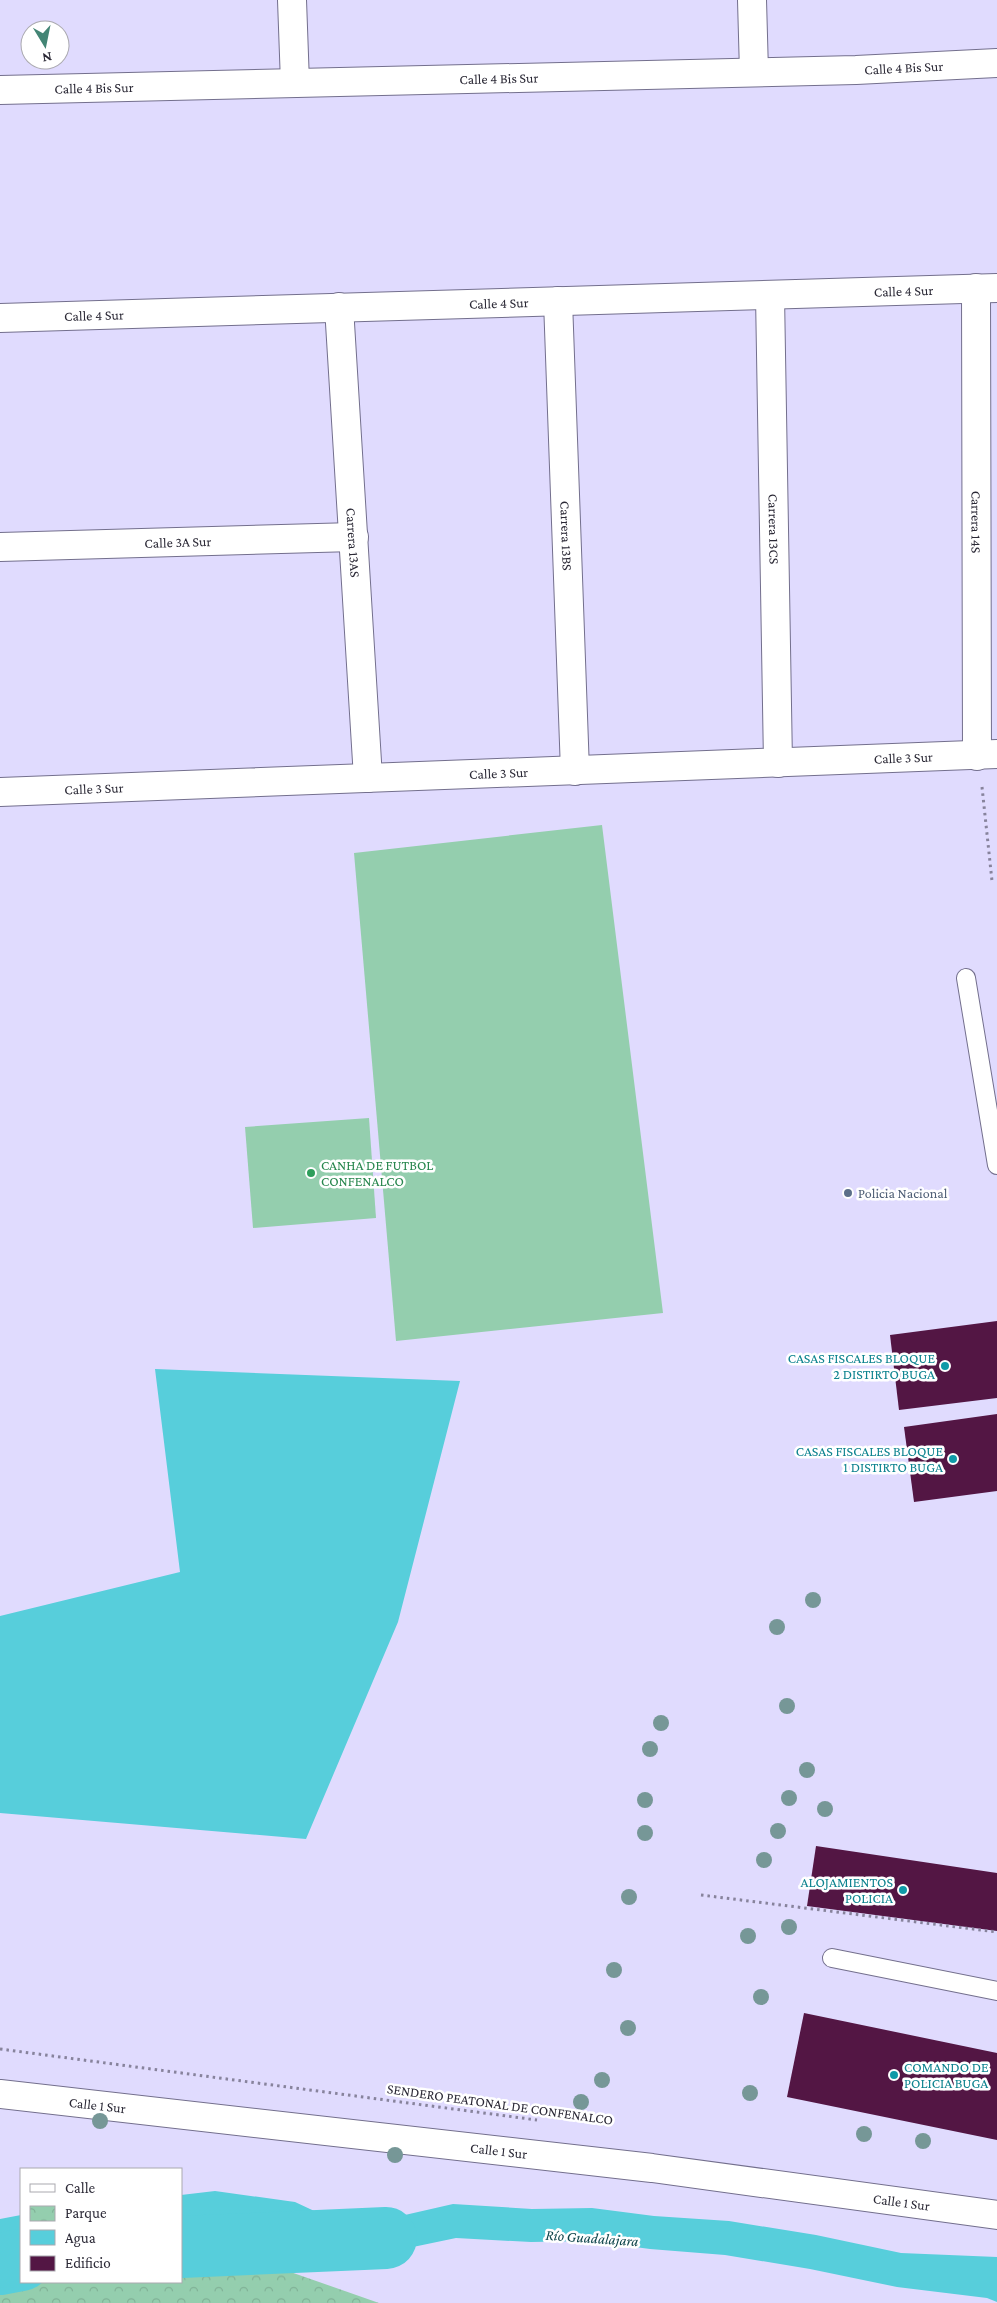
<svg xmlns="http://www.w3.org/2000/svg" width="997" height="2303" viewBox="0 0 997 2303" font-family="'Crimson Pro',serif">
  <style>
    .grass { fill: #94ceae }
    .park { fill: url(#park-crowns) }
    .water { fill: #57cedb }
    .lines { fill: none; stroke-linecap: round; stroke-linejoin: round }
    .river { stroke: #57cedb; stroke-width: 62 }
    .building { fill: #531644 }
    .lane-casing { stroke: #736f8d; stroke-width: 20 }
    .street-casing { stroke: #736f8d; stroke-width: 30 }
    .secondary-casing { stroke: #736f8d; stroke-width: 30 }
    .path { stroke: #87839c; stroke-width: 3; stroke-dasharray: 2.5 4; stroke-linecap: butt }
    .lane { stroke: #fff; stroke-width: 18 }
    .street { stroke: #fff; stroke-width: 28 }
    .secondary { stroke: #fff; stroke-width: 28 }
    .tree { fill: #769797 }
    .leisure-dot { fill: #2e9e5b; stroke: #fff; stroke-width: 2 }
    .service-dot { fill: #5c6f8a; stroke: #fff; stroke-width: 2 }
    .culture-dot { fill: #0f9aa8; stroke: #fff; stroke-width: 2 }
    .labels { text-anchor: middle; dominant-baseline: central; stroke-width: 5; stroke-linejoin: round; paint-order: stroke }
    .street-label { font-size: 14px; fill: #2b2936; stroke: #fff }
    .leisure-label { font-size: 14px; fill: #27864d; stroke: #fff; text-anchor: start }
    .service-label { font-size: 14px; fill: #4e5e75; stroke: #fff; text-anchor: start }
    .culture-label { font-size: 14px; fill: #0d838f; stroke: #fff; text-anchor: end }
    .water-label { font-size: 15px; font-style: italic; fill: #0c4349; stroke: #fff }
  </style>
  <defs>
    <pattern id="park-crowns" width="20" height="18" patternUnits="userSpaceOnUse" patternTransform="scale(1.25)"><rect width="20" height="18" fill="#94ceae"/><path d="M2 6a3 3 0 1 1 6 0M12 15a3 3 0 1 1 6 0" fill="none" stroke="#80b196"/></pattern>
  </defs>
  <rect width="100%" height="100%" fill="#e0dbfe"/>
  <g class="grass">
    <path d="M602,825L663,1313L396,1341L354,853Z"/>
    <path d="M369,1118L376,1218L253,1228L245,1127Z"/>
  </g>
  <path class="park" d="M188,2236L379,2303H0V2256L21,2254V2282H181V2237Z"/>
  <g class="water">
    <path d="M155,1369L460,1381L398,1622L306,1839L0,1813V1616L180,1572Z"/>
    <path d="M215,2191L295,2202L325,2216L383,2220L453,2204L532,2209L592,2208L654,2216L729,2221L816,2235L901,2253L997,2257V2302L987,2298L897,2287L810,2269L725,2255L650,2249L590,2241L531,2242L456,2238L389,2252L316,2249L285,2235L216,2225L181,2229V2195Z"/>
    <path d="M21,2215V2245L0,2248V2219Z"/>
  </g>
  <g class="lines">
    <g class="river">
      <path d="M181,2247L386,2238"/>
      <path d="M0,2264L21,2260"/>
    </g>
  </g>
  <g class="building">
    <path d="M997,1321V1398L899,1410L890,1335Z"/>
    <path d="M997,1414V1491L914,1502L904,1427Z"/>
    <path d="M816,1846L997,1873V1931L807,1906Z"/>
    <path d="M804,2013L997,2053V2140L787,2097Z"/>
  </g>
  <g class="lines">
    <g class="lane-casing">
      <g id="lane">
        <path d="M966,978L997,1165"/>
        <path d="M832,1958L997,1991"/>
      </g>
    </g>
    <g class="street-casing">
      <g id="street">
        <path d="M292,0L295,83"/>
        <path d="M752,0L754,72"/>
        <path id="s1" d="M0,90L856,70L997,63"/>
        <path id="s2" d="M976,288L977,756"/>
        <path id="s3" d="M770,295L778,763"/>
        <path id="s4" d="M558,301L575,771"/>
        <path id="s5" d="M339,307L368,778"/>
        <path id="s6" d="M0,318L997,288"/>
        <path id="s7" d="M0,547L354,537"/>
        <path id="s8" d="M0,792L997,754"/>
      </g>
    </g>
    <g class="secondary-casing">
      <g id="secondary">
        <path id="s9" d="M0,2094L652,2168L997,2215"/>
      </g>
    </g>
    <g class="path">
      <path d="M982,787L992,881"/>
      <path d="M701,1895L997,1932"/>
      <path d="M0,2049L537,2120"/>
    </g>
    <use href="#lane" class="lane"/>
    <use href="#street" class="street"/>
    <use href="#secondary" class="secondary"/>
  </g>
  <g class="tree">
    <circle cx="813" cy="1600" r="8"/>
    <circle cx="777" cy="1627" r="8"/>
    <circle cx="787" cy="1706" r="8"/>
    <circle cx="661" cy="1723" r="8"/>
    <circle cx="650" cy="1749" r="8"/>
    <circle cx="807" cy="1770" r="8"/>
    <circle cx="789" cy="1798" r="8"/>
    <circle cx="645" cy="1800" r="8"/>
    <circle cx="825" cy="1809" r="8"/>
    <circle cx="778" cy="1831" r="8"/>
    <circle cx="645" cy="1833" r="8"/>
    <circle cx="764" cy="1860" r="8"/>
    <circle cx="629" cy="1897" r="8"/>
    <circle cx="789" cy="1927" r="8"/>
    <circle cx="748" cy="1936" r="8"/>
    <circle cx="614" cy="1970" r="8"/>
    <circle cx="761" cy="1997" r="8"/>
    <circle cx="628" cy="2028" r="8"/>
    <circle cx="602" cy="2080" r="8"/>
    <circle cx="750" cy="2093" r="8"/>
    <circle cx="581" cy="2102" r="8"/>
    <circle cx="100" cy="2121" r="8"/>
    <circle cx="864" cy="2134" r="8"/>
    <circle cx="923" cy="2141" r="8"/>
    <circle cx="395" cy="2155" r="8"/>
  </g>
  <circle class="leisure-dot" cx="311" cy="1173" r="5"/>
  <circle class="service-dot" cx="848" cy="1193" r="5"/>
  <g class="culture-dot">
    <circle cx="945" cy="1366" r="5"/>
    <circle cx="953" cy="1459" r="5"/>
    <circle cx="903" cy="1890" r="5"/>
    <circle cx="894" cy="2075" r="5"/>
  </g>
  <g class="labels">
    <g class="street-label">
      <text stroke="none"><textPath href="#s1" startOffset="904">Calle 4 Bis Sur</textPath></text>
      <text stroke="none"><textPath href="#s1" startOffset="499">Calle 4 Bis Sur</textPath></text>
      <text stroke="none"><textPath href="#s1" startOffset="94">Calle 4 Bis Sur</textPath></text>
      <text stroke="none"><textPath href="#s6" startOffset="904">Calle 4 Sur</textPath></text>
      <text stroke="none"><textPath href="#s6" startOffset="499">Calle 4 Sur</textPath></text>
      <text stroke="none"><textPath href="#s6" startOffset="94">Calle 4 Sur</textPath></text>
      <text stroke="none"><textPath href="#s2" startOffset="234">Carrera 14S</textPath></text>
      <text stroke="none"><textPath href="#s3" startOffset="234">Carrera 13CS</textPath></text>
      <text stroke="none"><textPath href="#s4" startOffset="235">Carrera 13BS</textPath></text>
      <text stroke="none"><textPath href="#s7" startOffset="178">Calle 3A Sur</textPath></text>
      <text stroke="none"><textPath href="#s5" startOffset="236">Carrera 13AS</textPath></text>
      <text stroke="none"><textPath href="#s8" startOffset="904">Calle 3 Sur</textPath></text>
      <text stroke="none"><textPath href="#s8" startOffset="499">Calle 3 Sur</textPath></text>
      <text stroke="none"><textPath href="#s8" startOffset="94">Calle 3 Sur</textPath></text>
      <text transform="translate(500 2104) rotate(8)">SENDERO PEATONAL DE CONFENALCO</text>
      <text stroke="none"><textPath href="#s9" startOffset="98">Calle 1 Sur</textPath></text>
      <text stroke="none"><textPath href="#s9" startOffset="502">Calle 1 Sur</textPath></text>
      <text stroke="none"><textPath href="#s9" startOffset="908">Calle 1 Sur</textPath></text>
    </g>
    <g class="leisure-label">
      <text x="321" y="1165">CANHA DE FUTBOL<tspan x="321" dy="16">CONFENALCO</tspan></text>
    </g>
    <g class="service-label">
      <text x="858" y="1193">Policia Nacional</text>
    </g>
    <g class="culture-label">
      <text x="935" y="1358">CASAS FISCALES BLOQUE<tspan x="935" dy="16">2 DISTIRTO BUGA</tspan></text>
      <text x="943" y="1451">CASAS FISCALES BLOQUE<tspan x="943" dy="16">1 DISTIRTO BUGA</tspan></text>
      <text x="893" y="1882">ALOJAMIENTOS<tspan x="893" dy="16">POLICIA</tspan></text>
      <text x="904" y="2067" text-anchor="start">COMANDO DE<tspan x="904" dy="16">POLICIA BUGA</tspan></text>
    </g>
    <g class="water-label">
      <text transform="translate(592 2238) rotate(4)">Río Guadalajara</text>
    </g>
  </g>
  <rect x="20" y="2168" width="162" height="115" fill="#ffffff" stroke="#aaa9af"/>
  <rect x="30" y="2184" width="25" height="8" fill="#ffffff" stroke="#aaa9af"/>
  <text x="65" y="2193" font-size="15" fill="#2b2936">Calle</text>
  <rect x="30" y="2206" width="25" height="15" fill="url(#park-crowns)" stroke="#aaa9af"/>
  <text x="65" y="2218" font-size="15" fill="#2b2936">Parque</text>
  <rect x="30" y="2230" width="25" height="15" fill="#57cedb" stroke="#aaa9af"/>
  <text x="65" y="2243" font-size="15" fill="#2b2936">Agua</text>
  <rect x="30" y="2256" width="25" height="15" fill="#531644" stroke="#aaa9af"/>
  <text x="65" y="2268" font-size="15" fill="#2b2936">Edificio</text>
  <g transform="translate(45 45) rotate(170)"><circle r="24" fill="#ffffff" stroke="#aaa9af"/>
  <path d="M0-4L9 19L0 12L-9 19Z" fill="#438575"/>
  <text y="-8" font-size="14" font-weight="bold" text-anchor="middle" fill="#2b2936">N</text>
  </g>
</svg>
